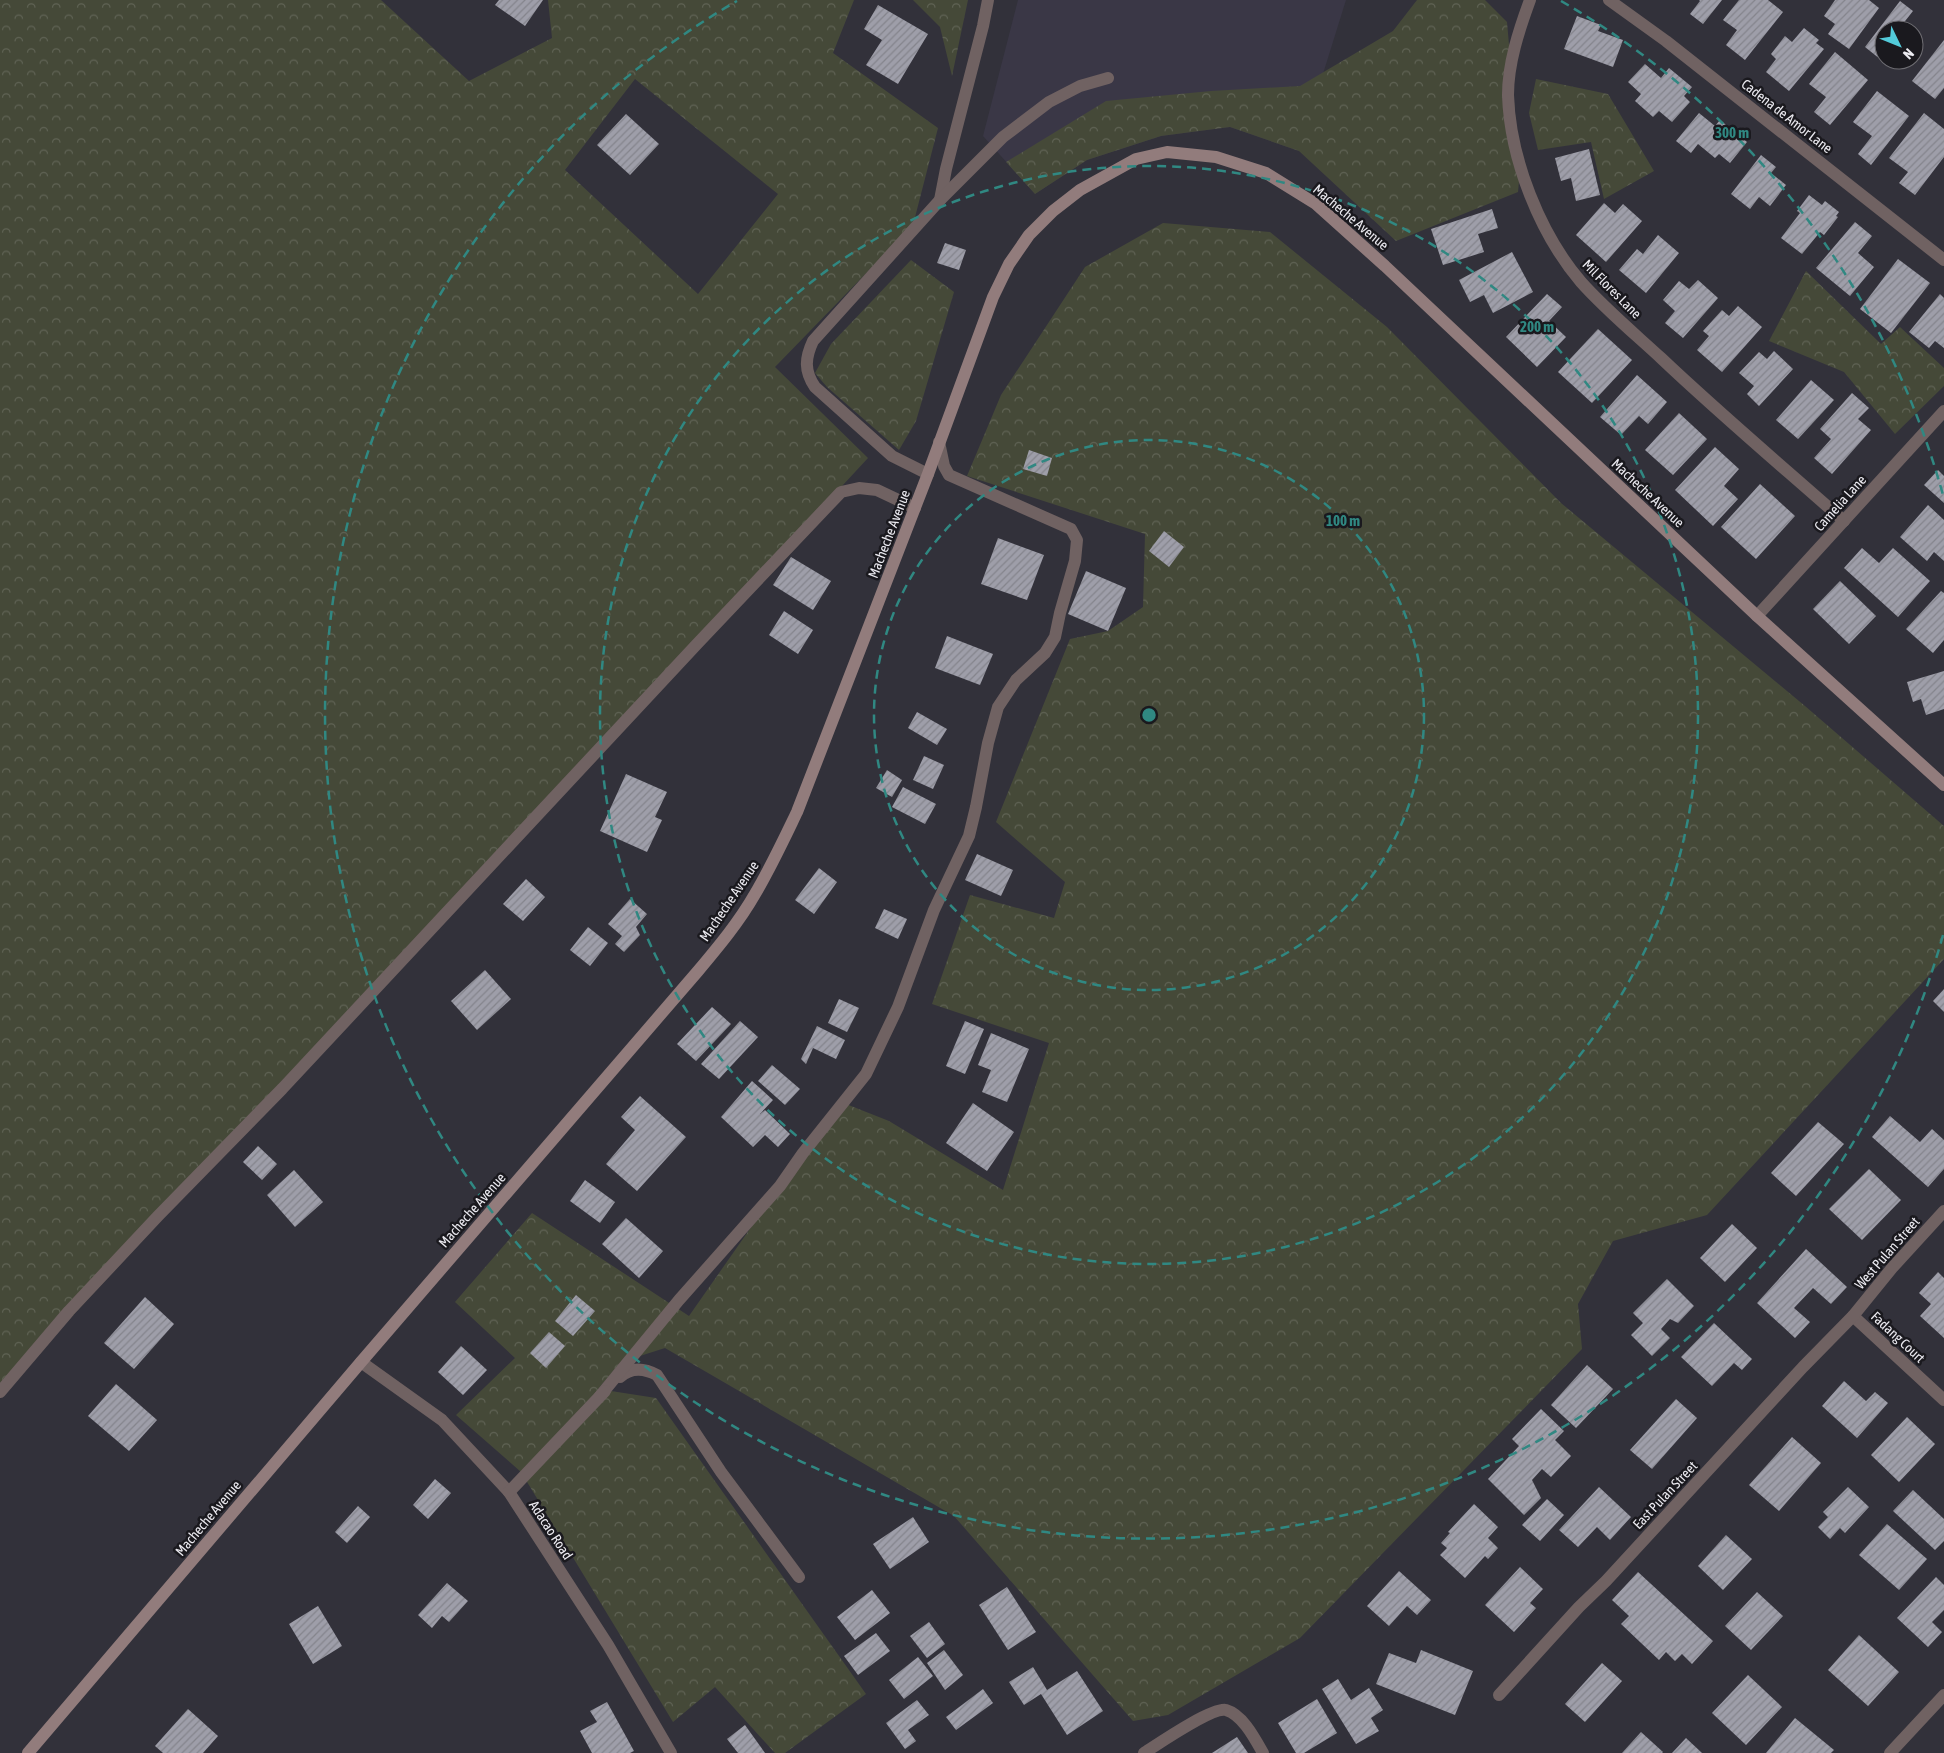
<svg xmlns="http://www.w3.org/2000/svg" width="1944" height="1753" viewBox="0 0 1944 1753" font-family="'Asap Condensed',sans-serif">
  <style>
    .built { fill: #3a3746 }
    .forest { fill: url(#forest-crowns); fill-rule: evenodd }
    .building { fill: url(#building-hatch) }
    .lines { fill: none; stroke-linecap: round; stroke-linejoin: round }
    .minor { stroke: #706262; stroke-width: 12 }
    .secondary { stroke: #927c7c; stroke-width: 12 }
    .ring { fill: none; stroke: #308882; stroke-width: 2.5; stroke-dasharray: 9 6 }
    .labels { text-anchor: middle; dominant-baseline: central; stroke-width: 5; stroke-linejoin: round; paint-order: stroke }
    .street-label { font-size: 14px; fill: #ecebf1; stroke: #1a191e }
    .centre { fill: #308882; stroke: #1a191e; stroke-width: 2.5 }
    .ring-label { font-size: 15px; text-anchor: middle; font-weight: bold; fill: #308882; stroke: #1a191e; stroke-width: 5; stroke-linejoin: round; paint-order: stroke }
  </style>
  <defs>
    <pattern id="forest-crowns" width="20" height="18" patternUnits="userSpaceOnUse" patternTransform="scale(1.25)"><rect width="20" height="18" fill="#454938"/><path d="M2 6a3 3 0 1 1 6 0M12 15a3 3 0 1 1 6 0" fill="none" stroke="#606355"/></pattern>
    <pattern id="building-hatch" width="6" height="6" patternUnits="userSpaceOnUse" patternTransform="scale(1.25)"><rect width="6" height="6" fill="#9e9ea9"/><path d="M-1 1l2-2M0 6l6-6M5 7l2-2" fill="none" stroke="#84848c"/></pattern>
  </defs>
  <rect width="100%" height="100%" fill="#32313a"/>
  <path class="built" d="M1018,0H1346L1299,151L1230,127L1161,136L1087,160L1035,194L983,136Z"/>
  <g class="forest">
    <path d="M0,0H381L469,81L552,38L548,0H854L833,53L938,128L913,225L775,367L868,458L0,1394ZM635,79L778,194L698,294L565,170Z"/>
    <path d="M913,0H968L952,76L940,27Z"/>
    <path d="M1417,0H1485L1507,22L1520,170L1518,192L1396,241L1299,151L1230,127L1161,136L1087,160L1035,194L1006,162L1106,101L1211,91L1300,86L1393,31Z"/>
    <path d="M1536,79L1608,94L1654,171L1604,199L1591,142L1538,150L1529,113Z"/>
    <path d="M1163,223L1270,232L1387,327L1561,503L1805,706L1944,826V959L1707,1215L1613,1241L1578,1304L1582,1349L1300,1638L1168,1715L1133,1721L954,1516L665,1348L621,1362L598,1389L656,1398L866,1694L785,1753H775L715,1687L673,1722L521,1472L456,1415L515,1358L455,1302L532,1213L689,1316L803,1153L846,1104L889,1121L1003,1190L1049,1043L932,1004L970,895L1054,918L1065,882L996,822L1070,639L1108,631L1143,607L1145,534L967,476L1001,395L1085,267Z"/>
    <path d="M911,260L954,292L916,421L899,450L827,387L815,373L831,344Z"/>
    <path d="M1806,271L1881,344L1900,327L1944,368V386L1895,434L1844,372L1769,341Z"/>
  </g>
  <g class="building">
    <path d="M499,0H543L525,26L495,5Z"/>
    <path d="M1699,0H1722L1703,24L1690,14L1700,1Z"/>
    <path d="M1739,0H1768L1783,12L1745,60L1726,45L1737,30L1723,20Z"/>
    <path d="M1835,0H1869L1879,8L1849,49L1828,34L1835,24L1824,16Z"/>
    <path d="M1900,1L1913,11L1902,25L1908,30H1884V60H1887L1885,63L1865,47Z"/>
    <path d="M878,5L928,34L898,84L866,65L882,40L864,29Z"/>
    <path d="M1577,16L1601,25L1598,31L1623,40L1613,67L1564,49Z"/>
    <path d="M1804,28L1819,40L1816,43L1824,49L1789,91L1766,72L1776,59L1771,54L1785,36L1792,42Z"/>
    <path d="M1914,35L1923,42L1914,54Z"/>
    <path d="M1944,40V88L1935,99L1912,81Z"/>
    <path d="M1835,52L1868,80L1830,125L1814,112L1826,97L1809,84Z"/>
    <path d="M1645,64L1661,78L1669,68L1692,87L1684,96L1690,102L1672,122L1659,111L1653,117L1635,101L1641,94L1628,82Z"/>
    <path d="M1877,91L1909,116L1871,165L1858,154L1872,136L1853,122Z"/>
    <path d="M1699,113L1715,126L1720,120L1747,142L1730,163L1719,154L1715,158L1698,144L1691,153L1676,141Z"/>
    <path d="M1924,113L1944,129V157L1915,195L1899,183L1908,172L1889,158Z"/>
    <path d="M626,114L659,144L630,175L597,145Z"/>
    <path d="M1589,149L1600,195L1576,201L1571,178L1561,181L1555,158Z"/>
    <path d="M1761,155L1776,167L1771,173L1786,185L1770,206L1759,197L1750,209L1731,194Z"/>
    <path d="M1809,195L1822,205L1825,201L1839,212L1836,216L1838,217L1824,235L1820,232L1802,254L1781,238L1800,213L1797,211Z"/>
    <path d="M1604,203L1615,213L1623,204L1642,221L1606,262L1576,235Z"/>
    <path d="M1492,209L1498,228L1478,234L1484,252L1443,265L1431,229Z"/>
    <path d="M1855,222L1872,236L1858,253L1874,267L1850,296L1816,268Z"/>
    <path d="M1658,235L1679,253L1646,293L1619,270L1637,249L1643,254Z"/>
    <path d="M945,243L966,250L959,270L937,263Z"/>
    <path d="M1512,252L1533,292L1493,313L1484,295L1470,302L1459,280Z"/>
    <path d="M1898,259L1930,283L1891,333L1860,309Z"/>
    <path d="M1698,280L1718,298L1683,338L1665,323L1675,311L1663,300L1679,281L1689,289Z"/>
    <path d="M1547,294L1562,307L1549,321L1566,337L1537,367L1506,337Z"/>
    <path d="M1940,294L1944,298V348L1935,341L1929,348L1909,332Z"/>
    <path d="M1738,306L1762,327L1722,372L1697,350L1709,336L1703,331L1722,310L1729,316Z"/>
    <path d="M1598,329L1632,360L1592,403L1558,372Z"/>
    <path d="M1774,351L1793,369L1759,406L1747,394L1754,386L1739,373L1759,352L1767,359Z"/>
    <path d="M1637,375L1667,402L1648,424L1639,416L1621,435L1600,417Z"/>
    <path d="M1811,380L1834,400L1798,439L1776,420Z"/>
    <path d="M1852,393L1869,408L1858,419L1871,430L1832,474L1814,458L1831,439L1820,429Z"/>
    <path d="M1679,413L1707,439L1673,475L1645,450Z"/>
    <path d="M1715,447L1739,469L1724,486L1738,499L1713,526L1675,490Z"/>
    <path d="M1029,450L1052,458L1047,476L1023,469Z"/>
    <path d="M1938,470L1944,476V503L1924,485Z"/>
    <path d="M1760,484L1795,516L1756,559L1721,527Z"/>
    <path d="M1928,505L1944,520V561L1934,552L1927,561L1900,537Z"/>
    <path d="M1164,531L1184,547L1169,567L1149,551Z"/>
    <path d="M998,538L1044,555L1027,600L981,584Z"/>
    <path d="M1862,548L1879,563L1893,548L1930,581L1898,617L1844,568Z"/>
    <path d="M791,557L831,581L813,610L773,585Z"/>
    <path d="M1086,571L1126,588L1108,631L1068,614Z"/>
    <path d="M1840,581L1876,616L1849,644L1813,609Z"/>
    <path d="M1941,591L1944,593V640L1933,653L1906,629Z"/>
    <path d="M784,611L813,630L798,654L769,635Z"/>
    <path d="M947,636L993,654L980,685L935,668Z"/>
    <path d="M1944,671V709L1926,715L1921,699L1913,702L1907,682Z"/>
    <path d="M917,712L947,729L937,745L908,728Z"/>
    <path d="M924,756L944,765L933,789L913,780Z"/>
    <path d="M887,770L902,780L892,797L876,788Z"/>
    <path d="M626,774L667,792L655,817L662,820L647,852L600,831Z"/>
    <path d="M903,787L936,804L925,824L892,807Z"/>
    <path d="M977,854L1013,870L1001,896L965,880Z"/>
    <path d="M819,868L837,882L814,914L795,900Z"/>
    <path d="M526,879L545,897L523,921L503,904Z"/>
    <path d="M630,899L647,914L636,927L640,935L624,952L615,944L622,936L608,924Z"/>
    <path d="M884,909L907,919L898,939L875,928Z"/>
    <path d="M588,927L608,943L590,966L570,950Z"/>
    <path d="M485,970L511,999L477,1030L451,1001Z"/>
    <path d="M1944,989V1012L1933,1001Z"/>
    <path d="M839,999L859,1008L847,1032L828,1023Z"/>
    <path d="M712,1007L731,1024L696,1061L677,1044Z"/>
    <path d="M740,1021L758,1037L719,1079L701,1064Z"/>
    <path d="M965,1021L984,1029L965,1074L946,1066Z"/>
    <path d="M817,1026L845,1040L836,1059L813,1048L806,1064L801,1059Z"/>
    <path d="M991,1033L1029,1049L1007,1102L982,1092L991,1070L978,1065Z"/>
    <path d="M772,1065L800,1089L785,1105L758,1081Z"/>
    <path d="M752,1081L773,1100L760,1114L765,1110L790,1134L778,1147L765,1135L753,1147L721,1117Z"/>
    <path d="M640,1096L686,1137L637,1191L606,1164L635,1130L621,1117Z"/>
    <path d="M973,1103L1014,1132L987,1171L946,1143Z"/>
    <path d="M1890,1116L1920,1142L1932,1129L1944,1140V1169L1928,1187L1872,1137Z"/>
    <path d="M1818,1122L1844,1144L1796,1196L1771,1173Z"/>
    <path d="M258,1146L277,1164L262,1180L243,1162Z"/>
    <path d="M1869,1169L1901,1200L1862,1240L1829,1209Z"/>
    <path d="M294,1170L323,1202L295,1227L267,1195Z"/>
    <path d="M585,1180L615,1202L600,1223L570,1201Z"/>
    <path d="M626,1218L663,1251L639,1278L602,1244Z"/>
    <path d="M1732,1224L1757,1248L1725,1282L1700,1258Z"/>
    <path d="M1806,1249L1847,1287L1831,1304L1813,1288L1794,1308L1810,1322L1795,1338L1757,1303Z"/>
    <path d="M1938,1272L1944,1278V1338L1920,1316L1931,1304L1919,1293Z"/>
    <path d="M1667,1279L1694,1306L1678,1323L1670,1319L1661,1329L1670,1338L1652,1356L1631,1335L1643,1323L1633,1313Z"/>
    <path d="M576,1295L595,1311L573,1336L555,1321Z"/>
    <path d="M145,1297L174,1324L134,1369L104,1343Z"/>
    <path d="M1714,1323L1752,1359L1742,1370L1734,1363L1712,1386L1681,1357Z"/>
    <path d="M549,1332L565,1346L546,1368L530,1353Z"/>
    <path d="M461,1346L487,1370L463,1395L438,1372Z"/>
    <path d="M1587,1365L1613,1389L1576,1428L1551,1405Z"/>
    <path d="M1844,1381L1866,1401L1875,1392L1888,1403L1857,1438L1822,1406Z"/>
    <path d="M116,1384L157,1420L129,1451L88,1416Z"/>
    <path d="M1676,1399L1697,1418L1652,1469L1630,1450Z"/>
    <path d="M1541,1409L1564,1431L1555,1440L1571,1456L1551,1477L1542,1469L1532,1480L1541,1498L1524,1515L1488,1479L1519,1446L1512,1439Z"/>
    <path d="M1907,1417L1935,1444L1899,1482L1871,1455Z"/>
    <path d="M1792,1437L1821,1463L1779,1511L1749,1485Z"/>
    <path d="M435,1479L451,1493L428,1519L413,1505Z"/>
    <path d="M1599,1487L1631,1517L1610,1540L1597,1527L1578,1547L1559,1530Z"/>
    <path d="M1848,1487L1869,1507L1845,1533L1840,1528L1830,1539L1818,1527L1828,1517L1823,1512Z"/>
    <path d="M1913,1490L1944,1519V1541L1935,1550L1893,1511Z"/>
    <path d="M1547,1499L1564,1515L1540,1541L1522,1525Z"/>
    <path d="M1474,1504L1498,1527L1488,1538L1498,1548L1488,1559L1485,1556L1465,1578L1440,1555L1447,1548L1441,1543L1450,1533L1448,1532Z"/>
    <path d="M358,1506L370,1517L347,1543L335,1532Z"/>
    <path d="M913,1517L929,1542L890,1569L873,1544Z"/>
    <path d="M1887,1524L1927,1559L1899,1590L1859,1555Z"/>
    <path d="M1726,1535L1752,1559L1723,1590L1698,1566Z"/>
    <path d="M1520,1567L1543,1589L1530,1603L1536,1608L1514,1632L1485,1605Z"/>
    <path d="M1399,1571L1431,1600L1417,1615L1407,1606L1389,1626L1367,1606Z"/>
    <path d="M1638,1572L1713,1641L1692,1664L1682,1654L1675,1661L1666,1652L1659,1660L1621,1624L1629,1616L1612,1600Z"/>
    <path d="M1936,1577L1944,1585V1610L1932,1622L1942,1632L1928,1647L1897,1618Z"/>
    <path d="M447,1583L468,1601L449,1622L442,1616L432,1628L418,1615Z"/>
    <path d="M1007,1587L1036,1632L1008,1650L979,1605Z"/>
    <path d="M872,1590L890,1613L855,1640L837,1617Z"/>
    <path d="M1757,1592L1783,1616L1751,1650L1725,1626Z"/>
    <path d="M318,1606L342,1646L313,1664L289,1624Z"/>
    <path d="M929,1622L945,1644L927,1658L910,1636Z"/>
    <path d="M876,1633L890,1651L858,1675L844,1656Z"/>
    <path d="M1859,1635L1899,1672L1868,1706L1828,1670Z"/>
    <path d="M944,1650L963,1675L945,1690L927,1663Z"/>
    <path d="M1421,1650L1473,1671L1455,1715L1376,1684L1389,1653L1416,1663Z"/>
    <path d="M918,1657L933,1676L904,1699L889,1680Z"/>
    <path d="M1602,1663L1622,1681L1585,1722L1565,1704Z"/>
    <path d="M1033,1667L1047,1690L1077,1671L1103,1711L1067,1735L1041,1694L1024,1705L1009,1682Z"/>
    <path d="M1748,1675L1782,1707L1746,1745L1712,1713Z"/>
    <path d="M1338,1679L1351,1700L1369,1688L1383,1710L1371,1718L1379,1731L1356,1744L1322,1689Z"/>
    <path d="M983,1689L993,1703L956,1730L946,1717Z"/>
    <path d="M1317,1699L1337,1733L1304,1753H1296L1278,1723Z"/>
    <path d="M917,1700L929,1715L908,1730L916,1741L905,1749L886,1723Z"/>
    <path d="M607,1702L634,1751L630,1753H592L580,1731L597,1722L590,1711Z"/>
    <path d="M188,1709L218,1736L203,1753H163L155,1746Z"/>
    <path d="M1795,1718L1834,1750L1831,1753H1766Z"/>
    <path d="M745,1725L765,1753H738L727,1739Z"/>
    <path d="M1641,1732L1663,1752L1662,1753H1622Z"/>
    <path d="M1237,1737L1248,1753H1212Z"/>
    <path d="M1686,1738L1702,1753H1672Z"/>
  </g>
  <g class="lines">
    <g class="minor">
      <path d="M1530,0C1519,30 1508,63 1508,95C1510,159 1540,234 1581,282C1604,308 1635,334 1661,358C1720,414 1783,467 1844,521"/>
      <path d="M1609,0L1666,41L1944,260"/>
      <path d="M940,200L946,169L983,26L988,0"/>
      <path d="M928,474L892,456L815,387C804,371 805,358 813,341L940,200L1003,137L1049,102L1080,86L1108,78"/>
      <path d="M1757,616L1944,411"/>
      <path d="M1853,1316L1944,1400"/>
      <path d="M361,1362L442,1420L509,1492L608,1645L671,1753"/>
      <path d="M620,1377C631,1367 644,1368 657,1375L721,1472L799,1577"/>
      <path d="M0,1392L69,1311L158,1216L282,1089L697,644L841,492L859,488L877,490L915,508"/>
      <path d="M600,1396L679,1300L780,1186L803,1153L866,1074L898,1007L934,910L969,836L976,807L988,743L998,707L1016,680L1045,653L1055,637L1060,613L1075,561L1077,540L1071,529L949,475L944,466L939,442"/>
      <path d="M509,1492L605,1391"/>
      <path d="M1499,1695L1579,1607L1606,1581L1803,1367L1853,1316L1892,1268L1944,1211"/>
      <path d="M1144,1753C1158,1744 1212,1707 1226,1710C1243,1715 1255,1739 1263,1753"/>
      <path d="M1890,1753L1944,1695"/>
    </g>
    <path class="secondary" d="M28,1753L361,1362L698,971C719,946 739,922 755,894C771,867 784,839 797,812L928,474L993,297L1009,264L1029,235L1053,211L1080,190L1136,159L1167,152L1216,157L1266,173L1316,204L1385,266L1757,616L1944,785"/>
  </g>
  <g class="ring">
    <circle cx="1149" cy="715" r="275"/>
    <circle cx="1149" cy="715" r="549"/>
    <path d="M1943 935A824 824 0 1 1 737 1M1561 1A824 824 0 0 1 1943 495"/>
  </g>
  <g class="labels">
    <g class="street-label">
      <text transform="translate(1787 116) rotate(38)">Cadena de Amor Lane</text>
      <text transform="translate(1351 217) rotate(40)">Macheche Avenue</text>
      <text transform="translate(1612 289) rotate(45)">Mil Flores Lane</text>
      <text transform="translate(1648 493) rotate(43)">Macheche Avenue</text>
      <text transform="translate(1840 503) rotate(-48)">Camelia Lane</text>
      <text transform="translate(889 534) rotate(-69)">Macheche Avenue</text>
      <text transform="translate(729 901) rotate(-56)">Macheche Avenue</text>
      <text transform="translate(472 1210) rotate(-49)">Macheche Avenue</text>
      <text transform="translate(1887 1253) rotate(-49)">West Pulan Street</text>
      <text transform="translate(1898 1337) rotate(43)">Fadang Court</text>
      <text transform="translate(1665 1495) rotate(-47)">East Pulan Street</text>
      <text transform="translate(208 1518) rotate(-50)">Macheche Avenue</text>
      <text transform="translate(551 1530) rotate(57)">Adacao Road</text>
    </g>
  </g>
  <circle cx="1149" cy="715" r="8" class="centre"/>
  <g class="ring-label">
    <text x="1732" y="138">300 m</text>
    <text x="1537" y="332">200 m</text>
    <text x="1343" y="526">100 m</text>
  </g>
  <g transform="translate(1899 45) rotate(133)"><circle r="24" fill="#1a191e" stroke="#6e6d72"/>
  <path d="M0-4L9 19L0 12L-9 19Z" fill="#53cbda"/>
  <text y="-8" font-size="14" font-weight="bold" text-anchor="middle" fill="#ecebf1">N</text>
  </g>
</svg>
